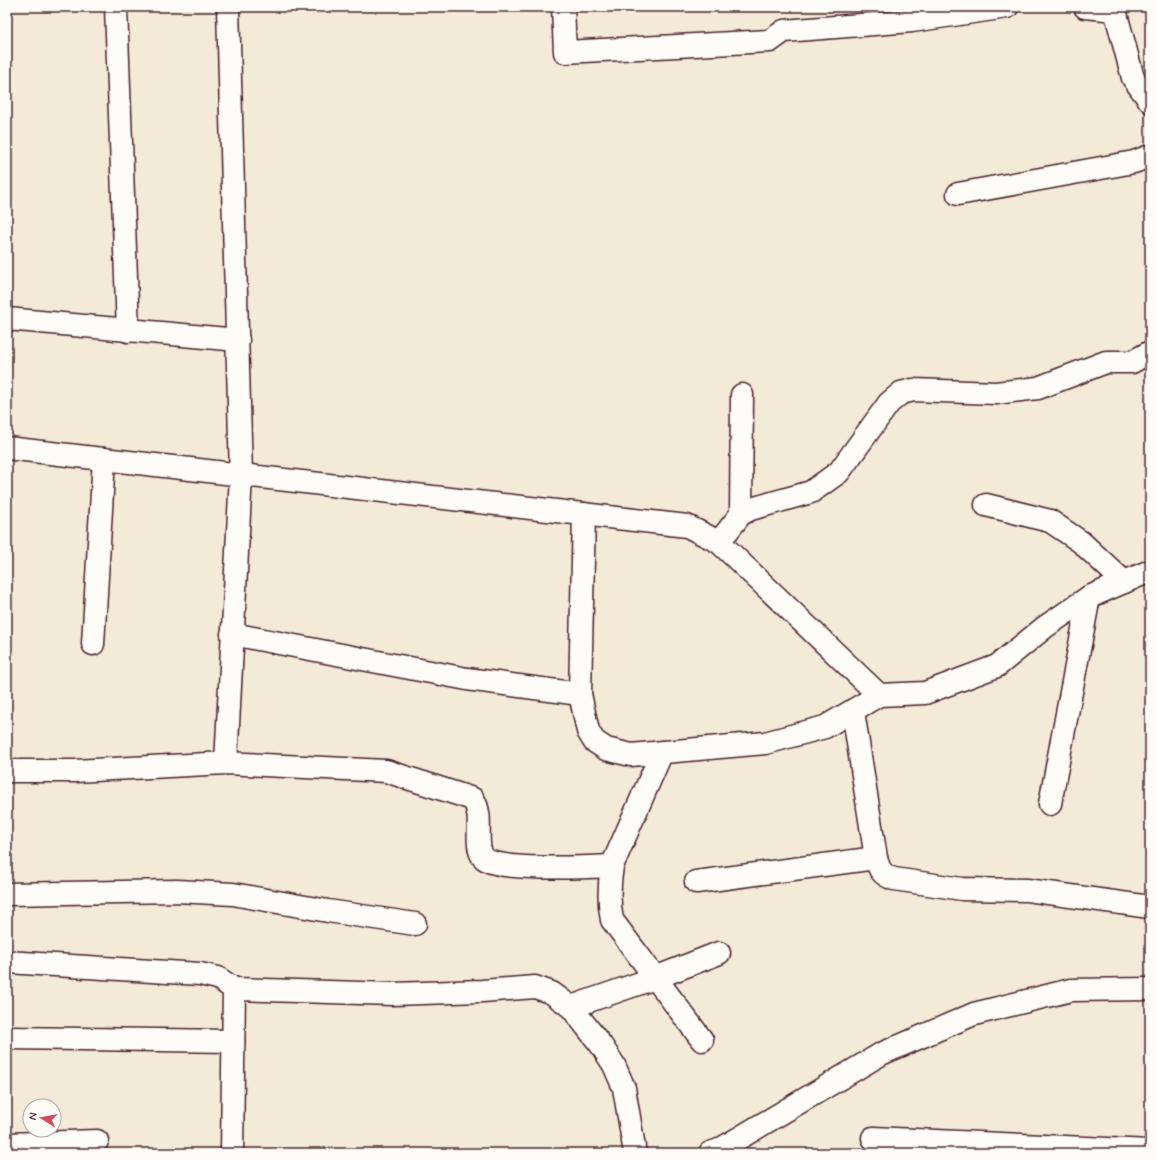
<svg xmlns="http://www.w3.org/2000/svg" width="1157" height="1160" viewBox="0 0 1157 1160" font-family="Mynerve,sans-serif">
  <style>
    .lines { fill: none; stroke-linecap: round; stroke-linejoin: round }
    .minor-casing { stroke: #4a1f2b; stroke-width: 25 }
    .minor { stroke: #fdfcf7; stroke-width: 22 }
  </style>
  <rect width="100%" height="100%" fill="#f3ead8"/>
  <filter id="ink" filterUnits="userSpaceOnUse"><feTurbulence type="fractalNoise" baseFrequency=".025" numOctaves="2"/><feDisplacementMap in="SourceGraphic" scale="8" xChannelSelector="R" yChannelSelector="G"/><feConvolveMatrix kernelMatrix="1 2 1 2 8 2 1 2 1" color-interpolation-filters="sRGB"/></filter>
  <g filter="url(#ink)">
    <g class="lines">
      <g class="minor-casing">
        <g id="minor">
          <path d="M116,7L128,331"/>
          <path d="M563,7L565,52L770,41L784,31L912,21L1007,7"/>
          <path d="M1085,7L1115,10L1133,78L1150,101"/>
          <path d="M958,194L1134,162L1150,156"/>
          <path d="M7,319L238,340"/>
          <path d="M7,448L687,526L719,542L879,695L925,693L997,666L1045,627L1089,597L1150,571"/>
          <path d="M986,505L1050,521L1081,542L1124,582"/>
          <path d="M584,514L580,694L588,731L594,741L606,749L631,755L765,743L825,727L879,695"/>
          <path d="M741,514L742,395"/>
          <path d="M719,542L741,514L751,509L811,492L839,472L889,403L901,393L913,390L996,393L1038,388L1106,362H1132L1150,352"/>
          <path d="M232,634L467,679L580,694"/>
          <path d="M93,644L104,459"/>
          <path d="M853,711L876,858C879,870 882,875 894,879L962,889L1027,890L1150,907"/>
          <path d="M662,752L612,866C609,885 608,901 612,920L702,1040"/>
          <path d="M226,763L241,475L228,7"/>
          <path d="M7,771H74L226,763L386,771L473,799C485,817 473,843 483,857C493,872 591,867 612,866"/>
          <path d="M1050,804L1089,597"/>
          <path d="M696,882L876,858"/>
          <path d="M7,894L177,891L233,894L328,911L415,924"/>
          <path d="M7,962L200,974L218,978L234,989L232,1153"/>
          <path d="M234,989L393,994L482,991L535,987L552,993L571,1007L601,1045L614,1065L624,1088L635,1153"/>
          <path d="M571,1007L655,978L719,953"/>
          <path d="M7,1038L233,1041"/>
          <path d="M873,1138L1150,1151"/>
          <path d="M7,1144L97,1141"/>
          <path d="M710,1153L719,1150L881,1054L974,1014L1071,990L1150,989"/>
        </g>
      </g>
      <use href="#minor" class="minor"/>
    </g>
  </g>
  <rect width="1157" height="1160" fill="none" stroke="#fdfcf7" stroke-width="24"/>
  <rect x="12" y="12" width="1133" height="1136" fill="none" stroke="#4a1f2b" stroke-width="1.5" filter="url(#ink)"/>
  <g transform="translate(42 1118) rotate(281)"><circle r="19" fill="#fdfcf7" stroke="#b5a4a5"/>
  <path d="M0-3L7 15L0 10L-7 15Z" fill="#d1495b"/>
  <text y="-6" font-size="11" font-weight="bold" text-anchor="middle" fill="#4a1f2b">N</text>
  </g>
</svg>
